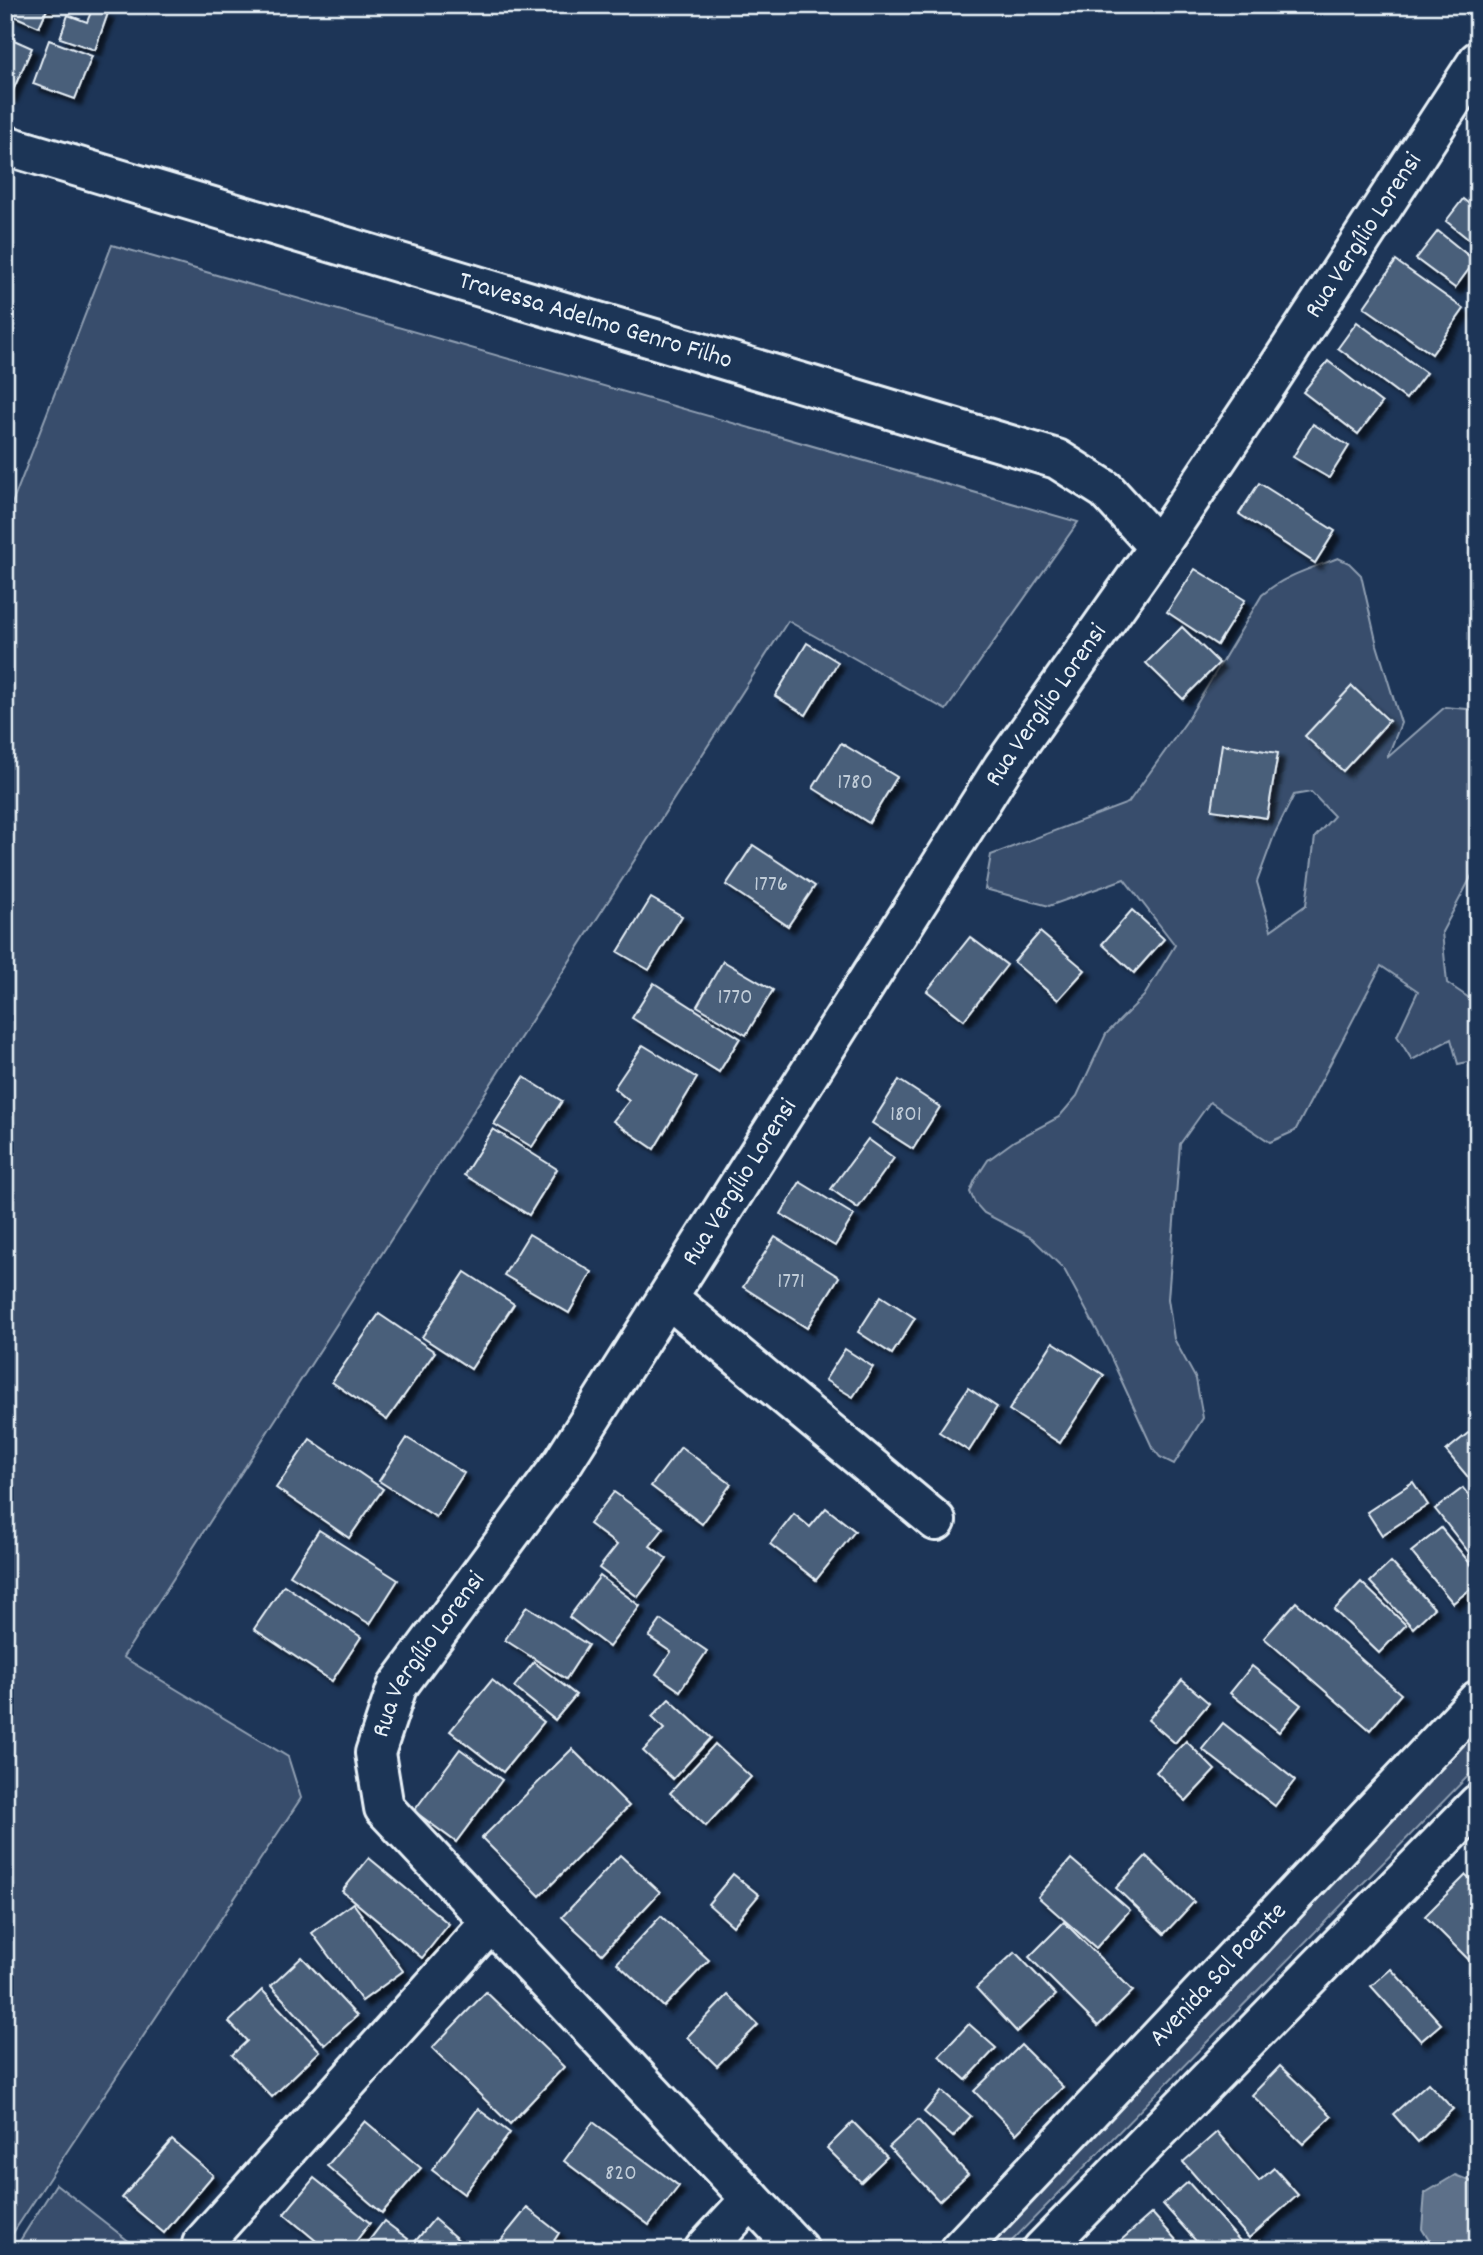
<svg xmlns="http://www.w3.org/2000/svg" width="1483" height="2255" viewBox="0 0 1483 2255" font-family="Dekko,sans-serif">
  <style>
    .green { fill: #374d6c; stroke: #909fb2; stroke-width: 2; fill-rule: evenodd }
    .water { fill: #5d7089; stroke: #95a4b5; stroke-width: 2 }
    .building { fill: #495e7a; stroke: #e8f1f8; stroke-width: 2; filter: url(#shadow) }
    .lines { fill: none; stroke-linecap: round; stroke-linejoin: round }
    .street-casing { stroke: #e8f1f8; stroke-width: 44 }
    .street { stroke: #1d3557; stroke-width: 38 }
    .labels { text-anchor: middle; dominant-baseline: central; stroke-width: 7; stroke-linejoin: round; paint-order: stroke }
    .number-label { font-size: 23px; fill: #c0ccd8 }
    .street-label { font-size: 26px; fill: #e8f1f8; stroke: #1d3557 }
  </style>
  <defs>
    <filter id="shadow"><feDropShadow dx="6" dy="6" stdDeviation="2" flood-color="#0009"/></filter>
  </defs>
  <rect width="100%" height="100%" fill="#1d3557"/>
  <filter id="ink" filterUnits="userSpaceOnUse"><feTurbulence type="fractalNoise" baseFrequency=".0143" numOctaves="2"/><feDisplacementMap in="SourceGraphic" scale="14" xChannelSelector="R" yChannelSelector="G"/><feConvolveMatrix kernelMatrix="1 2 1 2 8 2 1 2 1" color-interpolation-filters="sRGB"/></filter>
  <g filter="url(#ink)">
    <g class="green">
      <path d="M112,245L1078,522L946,710L788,621L123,1657L288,1757L301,1798L5,2245V522Z"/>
      <path d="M1338,558L1349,563L1361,575L1377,645L1401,723L1387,758L1445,707L1478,710V864L1442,932L1447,983L1478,1004V1060L1458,1064L1451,1039L1412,1060L1397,1036L1418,991L1381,966L1295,1131L1270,1142L1210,1102L1180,1144L1168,1299L1174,1339L1196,1379L1203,1418L1174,1464L1160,1457L1152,1447L1107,1349L1064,1269L1032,1238L984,1213L975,1203L970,1192L975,1180L988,1160L1014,1141L1059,1117L1077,1096L1106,1034L1144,996L1175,945L1124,879L1049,906L985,889L991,855L1128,803L1186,722L1262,595C1283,576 1312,568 1338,558ZM1311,792L1334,816L1315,837L1306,905L1271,930L1257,882L1275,833L1294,795Z"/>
      <path d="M1478,1711V1766L1003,2250H979Z"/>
      <path d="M56,2184L140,2250H14Z"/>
    </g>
    <path class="water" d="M1455,2175L1478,2184V2250H1435L1422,2229L1425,2193Z"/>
    <g class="building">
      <path d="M5,5H49L39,27L5,12Z"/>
      <path d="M93,7L108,13L95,50L60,38L68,15L87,22Z"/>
      <path d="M5,36L32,48L10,97L5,95Z"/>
      <path d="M49,40L92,56L75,99L33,84Z"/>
      <path d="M1463,199L1478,211V247L1446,221Z"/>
      <path d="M1438,231L1475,261L1455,288L1416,259Z"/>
      <path d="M1396,261L1464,309L1432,354L1364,307Z"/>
      <path d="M1357,322L1426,373L1406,399L1338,348Z"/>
      <path d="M1328,361L1382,403L1358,434L1303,392Z"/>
      <path d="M1313,424L1349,446L1329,478L1293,457Z"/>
      <path d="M1259,483L1335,531L1315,563L1239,514Z"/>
      <path d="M1195,569L1245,600L1217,645L1167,612Z"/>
      <path d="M1182,627L1219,663L1183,699L1146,663Z"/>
      <path d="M807,643L838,662L806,715L775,696Z"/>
      <path d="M1352,686L1389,721L1343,771L1305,736Z"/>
      <path d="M841,743L897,777L869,823L813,788Z"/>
      <path d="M1222,744L1278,753L1267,818L1212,810Z"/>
      <path d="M753,845L815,886L788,926L726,885Z"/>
      <path d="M651,898L682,916L649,970L618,952Z"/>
      <path d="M1132,910L1164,939L1134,973L1102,944Z"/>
      <path d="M1040,932L1085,970L1058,1000L1014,962Z"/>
      <path d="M970,937L1007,965L964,1020L927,991Z"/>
      <path d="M723,961L773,990L746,1035L697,1006Z"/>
      <path d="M654,983L740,1038L719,1072L632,1018Z"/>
      <path d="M643,1045L697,1078L654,1149L613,1121L629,1101L614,1088Z"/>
      <path d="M524,1077L562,1101L532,1147L494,1124Z"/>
      <path d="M899,1080L940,1107L913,1149L872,1123Z"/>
      <path d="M493,1129L557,1169L529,1215L464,1175Z"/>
      <path d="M868,1139L894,1158L858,1208L831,1189Z"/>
      <path d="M800,1182L854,1215L835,1246L781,1214Z"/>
      <path d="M529,1234L592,1272L569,1313L504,1275Z"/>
      <path d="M775,1237L839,1277L807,1328L743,1287Z"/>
      <path d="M465,1272L514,1304L471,1369L422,1337Z"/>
      <path d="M881,1296L915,1318L892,1354L858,1332Z"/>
      <path d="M379,1314L435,1352L387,1420L332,1382Z"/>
      <path d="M1053,1342L1104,1375L1060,1443L1009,1410Z"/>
      <path d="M845,1349L873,1367L853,1397L825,1380Z"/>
      <path d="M968,1388L997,1407L969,1451L939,1432Z"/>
      <path d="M1478,1425V1489L1446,1451Z"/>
      <path d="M407,1438L464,1473L436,1517L379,1481Z"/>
      <path d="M310,1439L383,1489L349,1538L276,1488Z"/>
      <path d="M681,1447L731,1484L702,1524L651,1486Z"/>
      <path d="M1413,1482L1428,1505L1382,1535L1367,1512Z"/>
      <path d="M1463,1488L1478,1507V1564L1435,1509Z"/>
      <path d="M614,1492L664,1528L650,1546L667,1559L638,1597L599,1568L617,1545L589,1524Z"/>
      <path d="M826,1508L855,1531L816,1580L770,1544L794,1514L810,1527Z"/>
      <path d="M1441,1528L1478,1573V1583L1453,1603L1411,1552Z"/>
      <path d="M319,1530L398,1580L370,1624L290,1575Z"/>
      <path d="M1391,1562L1434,1608L1413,1628L1370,1582Z"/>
      <path d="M600,1576L640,1606L609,1647L569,1617Z"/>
      <path d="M1361,1582L1406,1625L1379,1653L1334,1610Z"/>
      <path d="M284,1585L361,1637L332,1681L254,1629Z"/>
      <path d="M1296,1602L1401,1694L1370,1730L1264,1638Z"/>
      <path d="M527,1606L588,1645L566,1679L505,1640Z"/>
      <path d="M661,1620L707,1651L680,1691L656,1674L671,1652L649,1637Z"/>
      <path d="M534,1662L576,1695L555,1720L514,1687Z"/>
      <path d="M1252,1666L1301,1705L1279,1732L1230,1693Z"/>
      <path d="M492,1680L544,1722L503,1772L450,1731Z"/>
      <path d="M1182,1680L1209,1703L1175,1743L1148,1720Z"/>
      <path d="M669,1699L711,1738L673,1779L643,1751L664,1729L652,1717Z"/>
      <path d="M1223,1723L1295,1780L1275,1806L1202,1749Z"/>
      <path d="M1186,1741L1215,1770L1186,1801L1156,1772Z"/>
      <path d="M715,1744L751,1777L706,1826L670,1793Z"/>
      <path d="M460,1749L502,1780L456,1842L414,1811Z"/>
      <path d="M572,1749L629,1806L540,1896L482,1838Z"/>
      <path d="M620,1855L660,1892L602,1954L562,1917Z"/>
      <path d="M1146,1856L1194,1902L1164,1934L1116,1888Z"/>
      <path d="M369,1858L449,1924L422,1958L342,1891Z"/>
      <path d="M1071,1859L1130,1910L1096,1948L1038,1897Z"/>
      <path d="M733,1874L759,1895L733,1926L708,1904Z"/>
      <path d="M1466,1875L1478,1886V1969L1425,1916Z"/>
      <path d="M353,1903L403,1971L362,2001L312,1933Z"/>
      <path d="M661,1916L709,1960L664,2007L617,1963Z"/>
      <path d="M1064,1922L1133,1991L1098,2026L1029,1957Z"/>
      <path d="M1015,1952L1056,1995L1017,2032L976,1988Z"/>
      <path d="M302,1957L357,2016L325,2045L271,1986Z"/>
      <path d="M1391,1969L1441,2024L1421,2041L1371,1986Z"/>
      <path d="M262,1990L320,2051L272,2097L232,2055L247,2041L229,2022Z"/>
      <path d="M486,1992L564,2067L510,2124L432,2048Z"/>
      <path d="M728,1995L758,2025L717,2066L687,2037Z"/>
      <path d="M969,2024L996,2048L966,2080L939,2056Z"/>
      <path d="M1021,2045L1063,2087L1016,2134L974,2091Z"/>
      <path d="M1280,2066L1332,2116L1303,2144L1252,2095Z"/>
      <path d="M1428,2083L1453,2109L1418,2142L1393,2114Z"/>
      <path d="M942,2091L971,2116L953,2137L924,2112Z"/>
      <path d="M478,2109L510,2133L464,2194L432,2170Z"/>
      <path d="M918,2120L968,2174L939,2201L889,2147Z"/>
      <path d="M365,2121L421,2168L382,2213L327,2166Z"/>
      <path d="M593,2122L679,2186L649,2225L564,2161Z"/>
      <path d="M853,2122L887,2157L861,2182L827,2148Z"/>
      <path d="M1217,2132L1259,2181L1274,2168L1298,2195L1249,2238L1183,2162Z"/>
      <path d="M172,2140L213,2175L164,2233L122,2198Z"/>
      <path d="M314,2178L370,2223L349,2250H327L284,2214Z"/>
      <path d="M1188,2182L1248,2250H1204L1163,2204Z"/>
      <path d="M527,2208L559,2233L548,2250H493Z"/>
      <path d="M1152,2213L1185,2250H1128L1120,2241Z"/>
      <path d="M434,2219L462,2243L455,2250H408Z"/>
      <path d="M384,2221L408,2239L400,2250H362Z"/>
    </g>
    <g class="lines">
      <g class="street-casing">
        <g id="street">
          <path id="s1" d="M5,145L1057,459L1106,490L1158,547"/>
          <path d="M668,1298L936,1521"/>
          <path d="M202,2244L491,1922"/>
          <path d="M704,2250L751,2199"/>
          <path id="s2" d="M799,2250L384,1808L375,1753L397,1687L564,1461L1003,767L1158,547L1268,383L1478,61"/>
          <path id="s3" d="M959,2250L1478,1700"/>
          <path d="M1042,2250L1478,1804"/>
        </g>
      </g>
      <use href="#street" class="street"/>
    </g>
  </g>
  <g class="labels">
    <g class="number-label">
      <text x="855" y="783">1780</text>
      <text x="771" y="885">1776</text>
      <text x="735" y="998">1770</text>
      <text x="906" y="1115">1801</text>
      <text x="791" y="1282">1771</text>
      <text x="621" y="2174">820</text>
    </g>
    <g class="street-label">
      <text stroke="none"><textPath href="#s2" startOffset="2476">Rua Vergílio Lorensi</textPath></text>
      <text stroke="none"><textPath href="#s1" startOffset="616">Travessa Adelmo Genro Filho</textPath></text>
      <text stroke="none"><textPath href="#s2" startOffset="1909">Rua Vergílio Lorensi</textPath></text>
      <text stroke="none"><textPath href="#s2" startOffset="1342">Rua Vergílio Lorensi</textPath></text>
      <text stroke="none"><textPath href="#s2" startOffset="775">Rua Vergílio Lorensi</textPath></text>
      <text stroke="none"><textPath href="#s3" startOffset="378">Avenida Sol Poente</textPath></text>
    </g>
  </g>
  <rect width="1483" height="2255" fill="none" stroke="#1d3557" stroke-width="28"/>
  <rect x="14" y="14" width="1455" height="2227" fill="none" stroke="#e8f1f8" stroke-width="2.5" filter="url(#ink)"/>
</svg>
